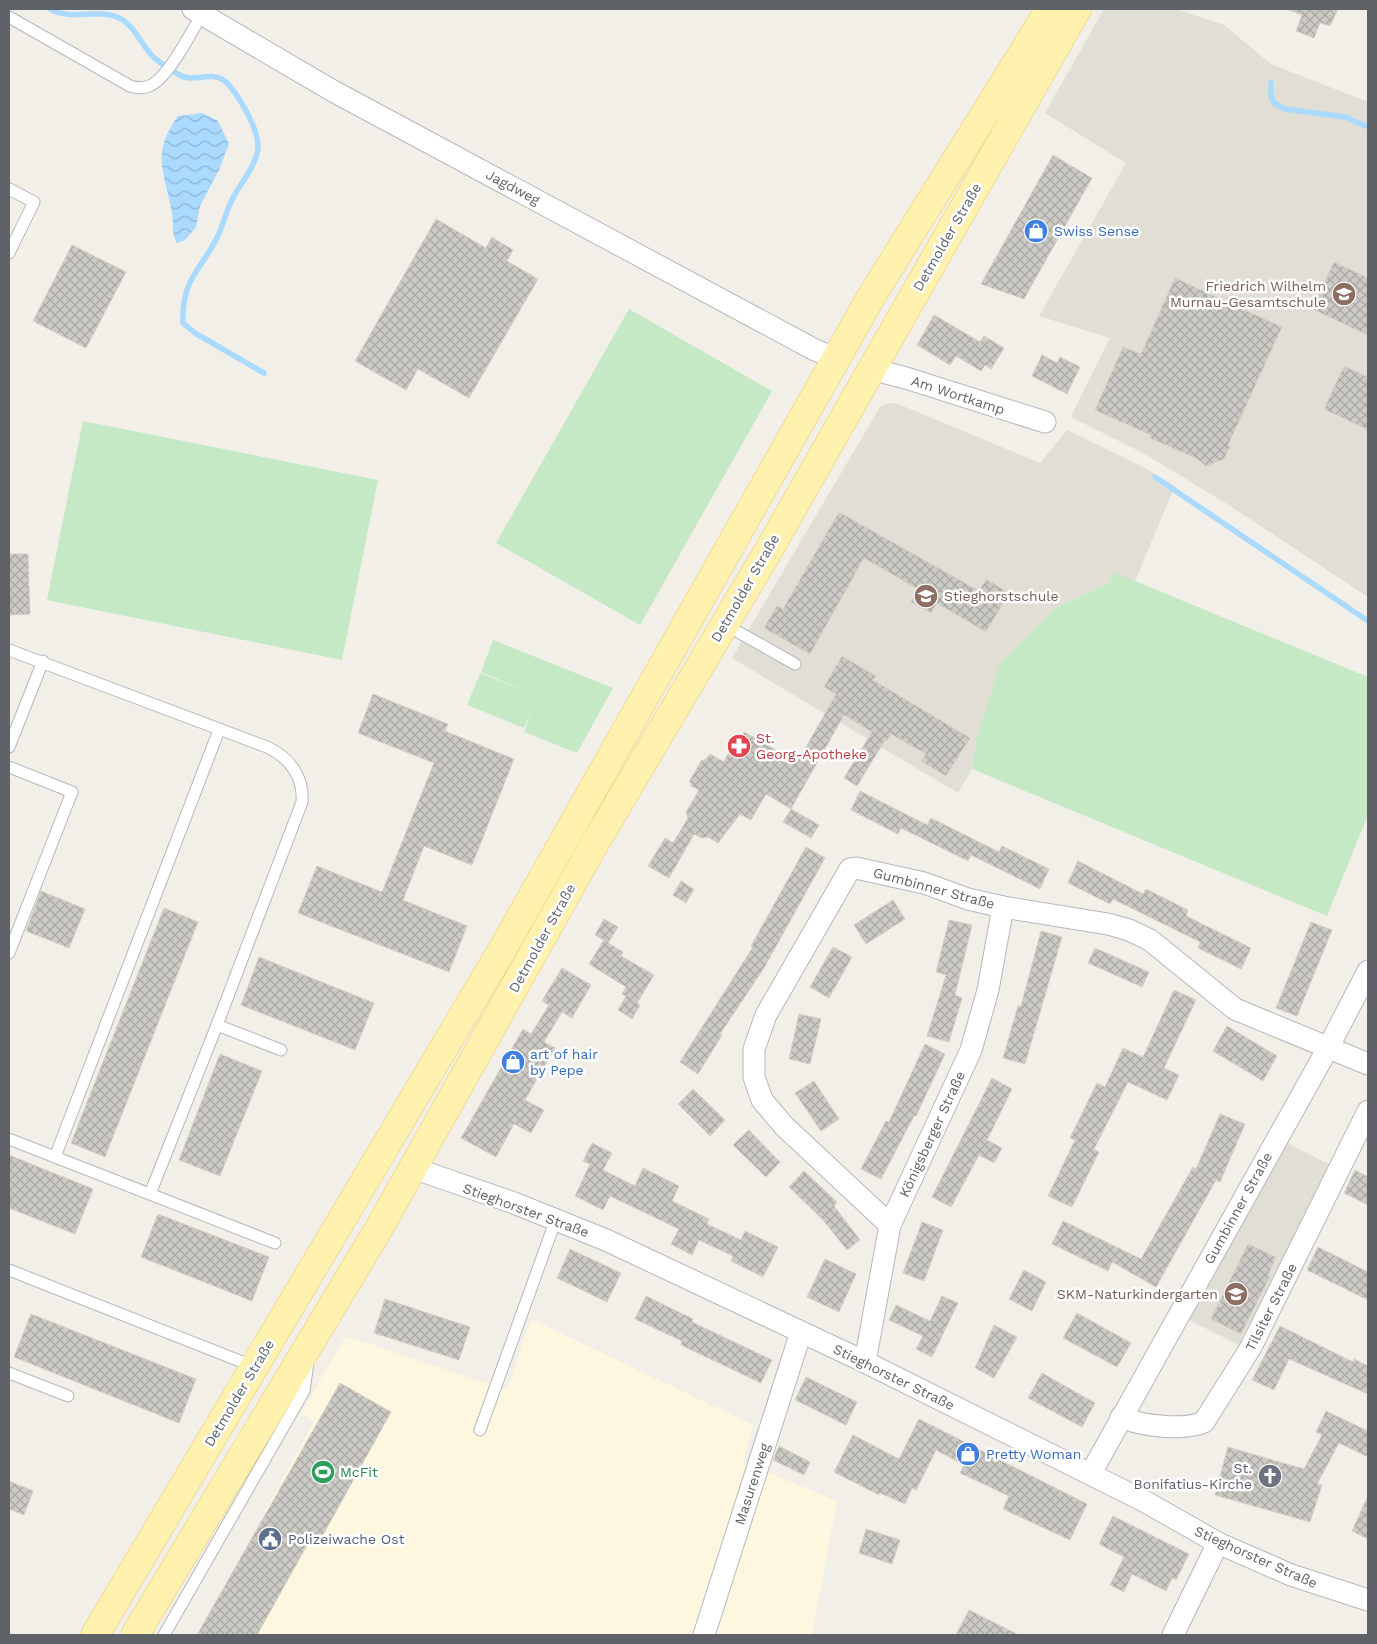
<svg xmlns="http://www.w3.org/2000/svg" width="1377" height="1644" viewBox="0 0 1377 1644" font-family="'Work Sans',sans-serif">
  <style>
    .commercial { fill: #fef7e0 }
    .education { fill: #e1ded6 }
    .green { fill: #c5e8c5 }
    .water { fill: url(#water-waves) }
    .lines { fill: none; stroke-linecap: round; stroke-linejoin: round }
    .stream { stroke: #aadaff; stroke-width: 5.5 }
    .building { fill: url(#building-cross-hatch); stroke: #d6d1c6 }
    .service-casing { stroke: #b5b8bc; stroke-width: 13 }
    .minor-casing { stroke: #b5b8bc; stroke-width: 23 }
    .primary-casing { stroke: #f2c960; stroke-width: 29 }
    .service { stroke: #fff; stroke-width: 11 }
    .minor { stroke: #fff; stroke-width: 21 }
    .primary { stroke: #fff2af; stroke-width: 28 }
    .labels { text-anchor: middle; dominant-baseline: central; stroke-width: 5; stroke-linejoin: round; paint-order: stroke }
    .street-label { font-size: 14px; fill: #5f6368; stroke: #fff }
    .shop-label { font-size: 14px; fill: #366cbe; stroke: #fff; text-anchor: start }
    .education-label { font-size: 14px; fill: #785e54; stroke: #fff; text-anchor: end }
    .health-label { font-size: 14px; fill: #be3a42; stroke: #fff; text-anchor: start }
    .worship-label { font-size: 14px; fill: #5b616d; stroke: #fff; text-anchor: end }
    .leisure-label { font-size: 14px; fill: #27864d; stroke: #fff; text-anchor: start }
    .service-label { font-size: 14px; fill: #4e5e75; stroke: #fff; text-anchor: start }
  </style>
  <defs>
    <pattern id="water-waves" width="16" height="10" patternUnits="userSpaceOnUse" patternTransform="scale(1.25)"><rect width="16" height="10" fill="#aadaff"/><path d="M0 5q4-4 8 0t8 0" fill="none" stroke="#8eb4d2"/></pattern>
    <pattern id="building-cross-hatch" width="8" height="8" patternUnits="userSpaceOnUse" patternTransform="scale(1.25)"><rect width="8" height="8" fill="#cccac5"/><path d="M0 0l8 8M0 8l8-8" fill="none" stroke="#a9a8a4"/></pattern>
  </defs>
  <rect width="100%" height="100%" fill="#f1efe8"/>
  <path class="commercial" d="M531,1319L753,1425L743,1462L837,1501L812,1635H236L296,1529L265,1511L314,1422L301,1413L346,1336L507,1390Z"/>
  <g class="education">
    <path d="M1104,9H1176L1224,25L1271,64L1368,102V597L1227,504L1145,454L1071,417L1110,338L1039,316L1126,163L1045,113Z"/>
    <path d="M889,403L898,404L1040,463L1067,430L1141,466L1175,486L1135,581L1113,572L1109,583L1055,608L976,740L972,769L958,793L732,658L880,407Z"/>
    <path d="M1285,1142L1332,1166L1243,1347L1187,1319Z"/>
  </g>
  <g class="green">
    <path d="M629,309L772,391L640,625L496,543Z"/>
    <path d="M83,421L378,480L342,660L47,600Z"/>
    <path d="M1113,572L1368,677V815L1327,916L972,769L976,740L1000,663L1055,608L1109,583Z"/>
    <path d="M493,640L613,688L577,753L524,732L531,712L524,728L467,705L480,673L537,696L481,672Z"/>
  </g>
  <path class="water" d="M202,113L218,121L229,144L219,170L200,206L196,227L185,240L177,243C171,234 174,223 172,213C165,172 150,155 178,116Z"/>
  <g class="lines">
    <g class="stream">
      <path d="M50,9C72,22 102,6 123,20C138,30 143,50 157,60C165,66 180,78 190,78C202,79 215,72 226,82C238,94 258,128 258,146C258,163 242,181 234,196C227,208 225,219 220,231C204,269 181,276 183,323L195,333L264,373"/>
      <path d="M1271,83V96L1274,103L1285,109L1345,117L1368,127"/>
      <path d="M1155,477L1368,621"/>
    </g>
  </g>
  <g class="building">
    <path d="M1287,9H1338L1330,26L1320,23L1314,38L1296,31L1302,15Z"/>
    <path d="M1053,155L1092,178L1024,299L981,284Z"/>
    <path d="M436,219L486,248L492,237L513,250L507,261L538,279L469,398L418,369L406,390L355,361Z"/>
    <path d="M72,245L126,272L86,348L33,321Z"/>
    <path d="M1334,262L1368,278V335L1312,309Z"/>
    <path d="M1175,278L1282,327L1228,445L1230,446L1224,459L1206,466L1196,458L1150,438L1151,435L1095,410L1123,347L1141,354Z"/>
    <path d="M934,315L980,342L984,336L1004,348L991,369L985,365L981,371L956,356L950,365L917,345Z"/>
    <path d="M1042,355L1057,363L1060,357L1080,367L1067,394L1032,376Z"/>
    <path d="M1344,366L1368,377V430L1324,409Z"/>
    <path d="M839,512L979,591L986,579L1009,593L986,632L937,603L931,613L911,602L918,589L864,558L810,654L764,628L777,606L783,609Z"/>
    <path d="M9,554H28L30,614L9,615Z"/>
    <path d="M842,656L876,676L873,680L970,738L946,776L921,761L926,754L891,734L887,741L885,740L857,786L844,778L872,732L844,715L791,809L766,794L751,820L740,814L718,843L708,837L702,838L694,834L669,878L648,866L665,838L673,843L688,818L686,812L699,790L691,786L692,784L689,782L701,761L706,759L710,754L724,762L735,740L741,738L744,732L755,738L761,737L766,740L769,746L797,763L836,694L824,687Z"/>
    <path d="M373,694L448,724L445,731L514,759L472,865L424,846L403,900L467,926L449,972L298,913L317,866L382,892L434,763L358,733Z"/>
    <path d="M860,791L927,825L931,818L999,852L1002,846L1049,869L1040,889L971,855L968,861L901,828L898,834L851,810Z"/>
    <path d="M791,809L819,825L811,838L783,822Z"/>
    <path d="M806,847L825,858L764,968L720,1034L722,1035L698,1074L680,1062L753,947L751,946Z"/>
    <path d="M1078,861L1143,894L1146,889L1188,910L1186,916L1251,948L1241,969L1198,948L1200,942L1113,899L1110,904L1068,883Z"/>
    <path d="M681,881L694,889L686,903L673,895Z"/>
    <path d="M41,891L85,909L69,948L26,931Z"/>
    <path d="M893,900L905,919L866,944L854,925Z"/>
    <path d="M164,908L198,922L105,1157L71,1143Z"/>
    <path d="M604,919L618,927L608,943L623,952L621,956L654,975L637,1003L640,1005L632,1019L618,1010L626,996L622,994L626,987L589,964L604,940L595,935Z"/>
    <path d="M949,920L972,925L955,995L962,998L949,1042L927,1036L946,975L936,972Z"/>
    <path d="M1311,922L1332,930L1297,1016L1276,1008Z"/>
    <path d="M1041,931L1062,937L1025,1064L1003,1058L1018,1006H1021Z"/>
    <path d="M833,947L852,957L829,998L810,987Z"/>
    <path d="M1095,948L1149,972L1142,987L1088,963Z"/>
    <path d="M259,957L374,1003L355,1050L241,1005Z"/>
    <path d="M562,968L591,985L572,1018L562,1012L544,1042L555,1048L525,1100L544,1110L531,1133L514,1124L496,1157L461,1138L523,1029L531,1034L549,1005L542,1001Z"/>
    <path d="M1174,990L1196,1000L1164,1068L1179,1075L1167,1100L1128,1082L1094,1149L1099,1152L1072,1207L1048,1196L1075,1140L1070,1138L1097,1083L1105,1087L1123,1048L1143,1057Z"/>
    <path d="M799,1014L821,1019L810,1064L789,1059Z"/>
    <path d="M1227,1026L1277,1056L1263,1081L1213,1051Z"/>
    <path d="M925,1044L945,1054L916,1116H914L881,1179L861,1169L886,1121L889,1122Z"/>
    <path d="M220,1054L262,1071L220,1176L179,1160Z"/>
    <path d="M992,1078L1012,1089L987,1140L1002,1148L994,1163L979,1155L951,1207L932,1197Z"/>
    <path d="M814,1081L839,1119L821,1131L795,1093Z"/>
    <path d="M693,1089L725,1120L710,1136L678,1104Z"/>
    <path d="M1220,1114L1245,1124L1220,1182L1216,1180L1156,1287L1112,1262L1108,1271L1052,1244L1063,1221L1141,1259L1193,1167L1196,1169Z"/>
    <path d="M749,1130L780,1162L766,1177L733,1145Z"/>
    <path d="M592,1143L612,1153L603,1170L635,1186L643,1168L679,1186L672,1201L709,1219L707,1224L741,1240L745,1231L778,1247L763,1277L731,1261L733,1256L699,1240L692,1255L671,1244L679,1229L610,1196L603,1210L575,1196L590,1164L583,1161Z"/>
    <path d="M9,1155L93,1189L75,1234L9,1208Z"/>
    <path d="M1355,1170L1368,1177V1205L1344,1193Z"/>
    <path d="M804,1171L837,1202L834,1206L860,1240L847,1250L823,1220L789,1187Z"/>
    <path d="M158,1214L269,1257L252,1301L141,1257Z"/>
    <path d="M922,1222L943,1230L924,1281L903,1273Z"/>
    <path d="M1248,1244L1276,1257L1268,1275L1270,1276L1241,1334L1211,1319Z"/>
    <path d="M1318,1247L1368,1272V1300L1307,1270Z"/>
    <path d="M570,1249L621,1273L607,1302L557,1278Z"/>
    <path d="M825,1259L856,1274L839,1312L807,1297Z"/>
    <path d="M1024,1270L1046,1282L1032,1311L1009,1299Z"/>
    <path d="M646,1296L693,1319L692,1322L772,1360L761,1383L681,1345L682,1341L635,1319Z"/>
    <path d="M942,1296L958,1303L932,1357L916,1349L923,1336L889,1320L896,1305L930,1321Z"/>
    <path d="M385,1299L470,1327L459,1360L374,1333Z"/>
    <path d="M1077,1313L1131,1343L1117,1367L1063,1338Z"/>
    <path d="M31,1314L196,1379L179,1423L14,1357Z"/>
    <path d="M994,1325L1017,1337L994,1378L975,1368Z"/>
    <path d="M1280,1326L1353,1362L1354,1359L1368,1366V1394L1289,1359L1274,1390L1252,1380Z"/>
    <path d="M1042,1373L1095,1403L1082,1427L1028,1398Z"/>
    <path d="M806,1377L857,1402L846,1425L795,1400Z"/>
    <path d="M340,1383L391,1412L334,1515L319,1542L311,1538L257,1635H197Z"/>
    <path d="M1326,1411L1368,1431V1457L1339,1443L1317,1484L1322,1485L1310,1522L1215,1495L1228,1447L1304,1469L1322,1435L1316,1432Z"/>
    <path d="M919,1419L1087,1504L1070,1540L1003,1509L1009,1496L960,1473L964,1465L936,1450L916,1490L912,1488L905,1504L880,1493L879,1495L834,1472L853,1435L899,1459Z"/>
    <path d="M779,1446L810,1462L804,1475L773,1460Z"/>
    <path d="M9,1481L33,1491L24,1515L9,1509Z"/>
    <path d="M1368,1496V1539L1352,1531Z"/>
    <path d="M1113,1516L1189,1554L1176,1580L1172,1578L1166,1591L1132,1574L1124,1592L1110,1585L1124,1557L1099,1544Z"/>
    <path d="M866,1529L900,1540L892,1564L859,1553Z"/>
    <path d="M969,1610L1019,1635H956Z"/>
  </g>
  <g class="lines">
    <g class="service-casing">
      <g id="service">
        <path d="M9,17L130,86C137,88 143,89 149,86C168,79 191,32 202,14"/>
        <path d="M9,189L34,202L9,253"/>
        <path d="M724,624L795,664"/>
        <path d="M9,650L267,747C290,758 304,777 302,802L217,1025"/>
        <path d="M9,747L43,661"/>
        <path d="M9,767L72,792L9,953"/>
        <path d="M9,1139L275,1243"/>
        <path d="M55,1157L219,730"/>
        <path d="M150,1194L217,1025L281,1050"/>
        <path d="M9,1270L255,1367"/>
        <path d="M9,1373L68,1396"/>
        <path d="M480,1430L556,1219"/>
        <path d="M164,1635L304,1391L308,1362"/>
      </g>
    </g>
    <g class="minor-casing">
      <g id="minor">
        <path d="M193,9L333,91L815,350L836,358"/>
        <path d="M871,369L906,378L1045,422"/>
        <path d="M413,1168L514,1203L606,1240L865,1362L1144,1501L1218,1543L1291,1575L1368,1600"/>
        <path d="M890,1225L784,1126L762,1100L754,1077V1049L766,1015L850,869L856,868L924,883L968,899L1003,907L1108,924L1129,930L1150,940L1235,1009L1368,1064"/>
        <path d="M865,1362L890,1225L971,1050L988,990L1003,907"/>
        <path d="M1121,1417C1141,1426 1184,1431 1204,1422L1251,1347L1368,1111"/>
        <path d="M1091,1473L1328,1048L1368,971"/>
        <path d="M704,1635L801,1332"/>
        <path d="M1173,1635L1218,1543"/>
      </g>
    </g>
    <g class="primary-casing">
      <g id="primary">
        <path d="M95,1635L502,950L871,297L1050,9"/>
        <path d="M135,1635L378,1230L595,843L767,553L1077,9"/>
      </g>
    </g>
    <use href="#service" class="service"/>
    <use href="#minor" class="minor"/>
    <use href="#primary" class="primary"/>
  </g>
  <defs>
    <g id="shop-disc" transform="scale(1.25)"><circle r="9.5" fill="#3f7fe0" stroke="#fff"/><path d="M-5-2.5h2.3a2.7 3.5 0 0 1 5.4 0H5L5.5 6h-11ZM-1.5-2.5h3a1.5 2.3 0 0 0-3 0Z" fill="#fff"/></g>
    <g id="school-disc" transform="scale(1.25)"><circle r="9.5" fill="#8d6e63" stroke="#fff"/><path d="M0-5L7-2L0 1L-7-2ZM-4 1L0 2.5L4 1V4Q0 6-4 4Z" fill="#fff"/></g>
    <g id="pharmacy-disc" transform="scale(1.25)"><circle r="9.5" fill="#e0444e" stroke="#fff"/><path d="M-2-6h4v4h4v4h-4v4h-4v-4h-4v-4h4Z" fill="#fff"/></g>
    <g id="stadium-disc" transform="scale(1.25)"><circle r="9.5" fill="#2e9e5b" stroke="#fff"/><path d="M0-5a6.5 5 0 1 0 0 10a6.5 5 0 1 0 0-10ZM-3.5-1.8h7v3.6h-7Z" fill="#fff"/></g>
    <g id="church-disc" transform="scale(1.25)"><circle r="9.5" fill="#6b7280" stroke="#fff"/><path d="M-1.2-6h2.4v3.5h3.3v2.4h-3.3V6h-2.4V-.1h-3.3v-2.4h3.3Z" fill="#fff"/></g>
    <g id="civic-disc" transform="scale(1.25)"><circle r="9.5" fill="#5c6f8a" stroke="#fff"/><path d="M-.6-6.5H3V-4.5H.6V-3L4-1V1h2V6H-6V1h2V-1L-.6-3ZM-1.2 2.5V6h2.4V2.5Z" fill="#fff"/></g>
  </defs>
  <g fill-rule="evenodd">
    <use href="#shop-disc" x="1036" y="231"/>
    <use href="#school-disc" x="1344" y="294"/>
    <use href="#school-disc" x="926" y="596"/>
    <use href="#pharmacy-disc" x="739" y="746"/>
    <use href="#shop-disc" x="513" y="1062"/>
    <use href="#school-disc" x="1236" y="1294"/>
    <use href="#shop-disc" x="968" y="1454"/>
    <use href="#stadium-disc" x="323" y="1472"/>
    <use href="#church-disc" x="1270" y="1476"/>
    <use href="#civic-disc" x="270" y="1539"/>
  </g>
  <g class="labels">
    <g class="street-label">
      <text transform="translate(513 187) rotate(28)">Jagdweg</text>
      <text transform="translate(947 237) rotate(-60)">Detmolder Straße</text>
      <text transform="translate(958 395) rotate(18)">Am Wortkamp</text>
      <text transform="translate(745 588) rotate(-60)">Detmolder Straße</text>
      <text transform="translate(934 888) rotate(15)">Gumbinner Straße</text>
      <text transform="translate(542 938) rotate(-61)">Detmolder Straße</text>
      <text transform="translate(932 1134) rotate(-65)">Königsberger Straße</text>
      <text transform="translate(1238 1208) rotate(-61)">Gumbinner Straße</text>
      <text transform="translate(526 1210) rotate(20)">Stieghorster Straße</text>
      <text transform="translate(1271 1307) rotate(-63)">Tilsiter Straße</text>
      <text transform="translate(894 1377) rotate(26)">Stieghorster Straße</text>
      <text transform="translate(239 1393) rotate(-59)">Detmolder Straße</text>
      <text transform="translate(752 1484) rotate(-72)">Masurenweg</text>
      <text transform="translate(1256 1557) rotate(24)">Stieghorster Straße</text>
    </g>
    <g class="shop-label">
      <text x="1054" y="231">Swiss Sense</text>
      <text x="530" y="1054">art of hair<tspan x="530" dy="16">by Pepe</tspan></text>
      <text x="986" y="1454">Pretty Woman</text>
    </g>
    <g class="education-label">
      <text x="1326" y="286">Friedrich Wilhelm<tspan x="1326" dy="16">Murnau-Gesamtschule</tspan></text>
      <text x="944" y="596" text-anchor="start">Stieghorstschule</text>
      <text x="1218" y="1294">SKM-Naturkindergarten</text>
    </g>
    <g class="health-label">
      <text x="756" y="738">St.<tspan x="756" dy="16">Georg-Apotheke</tspan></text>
    </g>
    <g class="worship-label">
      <text x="1252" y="1468">St.<tspan x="1252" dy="16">Bonifatius-Kirche</tspan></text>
    </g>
    <g class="leisure-label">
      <text x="340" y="1472">McFit</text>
    </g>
    <g class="service-label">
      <text x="288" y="1539">Polizeiwache Ost</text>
    </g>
  </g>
  <rect width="1377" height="1644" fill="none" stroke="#5f6368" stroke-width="20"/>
</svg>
